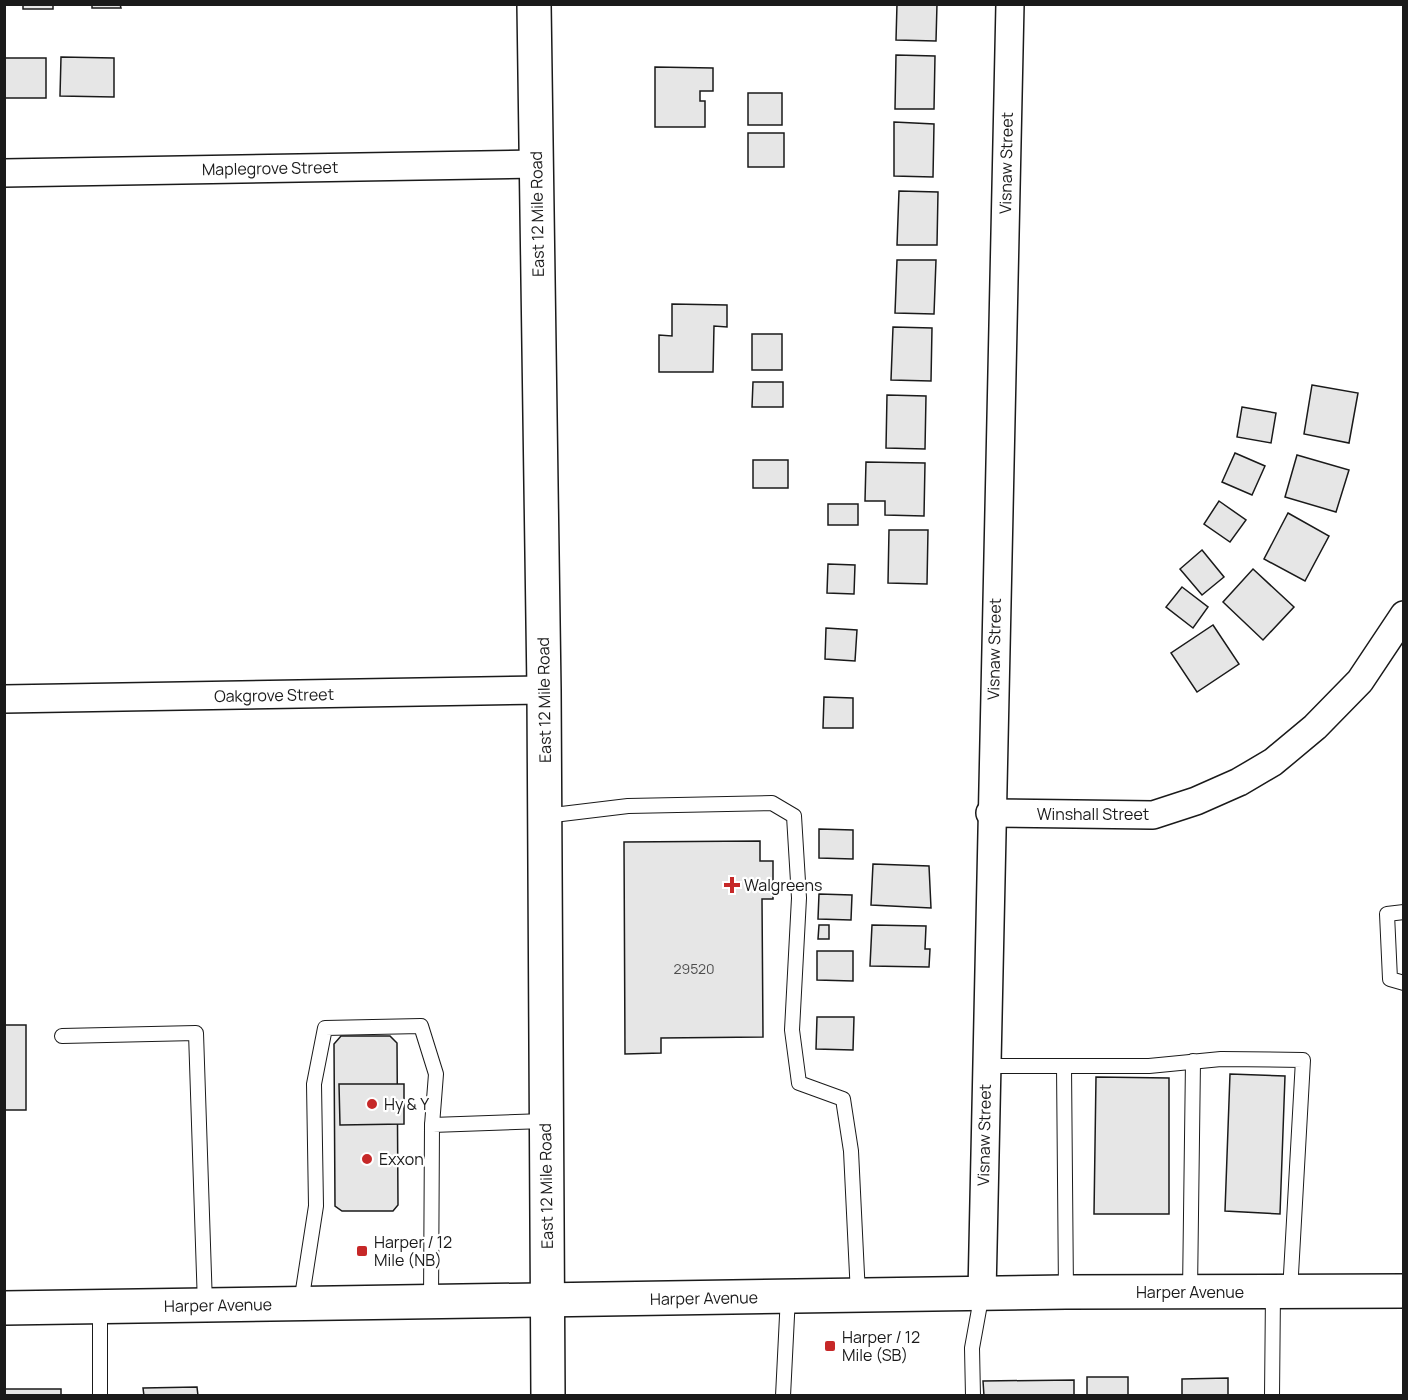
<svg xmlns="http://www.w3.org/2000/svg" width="1408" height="1400" viewBox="0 0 1408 1400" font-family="Manrope,sans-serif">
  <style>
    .building { fill: #e6e6e6; stroke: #1a1a1a; stroke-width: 1.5 }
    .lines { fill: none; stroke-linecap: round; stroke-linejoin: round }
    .service-casing { stroke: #1a1a1a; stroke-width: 16 }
    .minor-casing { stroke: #1a1a1a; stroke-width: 30 }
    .secondary-casing { stroke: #1a1a1a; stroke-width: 36 }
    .service { stroke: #fff; stroke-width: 14 }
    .minor { stroke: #fff; stroke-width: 27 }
    .secondary { stroke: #fff; stroke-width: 33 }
    .poi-dot { fill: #c62828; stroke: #fff; stroke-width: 2 }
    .labels { text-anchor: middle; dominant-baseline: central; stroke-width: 4.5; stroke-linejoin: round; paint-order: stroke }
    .number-label { font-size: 14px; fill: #4d4d4d }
    .street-label { font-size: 16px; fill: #1a1a1a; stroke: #fff }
    .poi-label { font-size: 16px; fill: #1a1a1a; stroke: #fff; text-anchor: start }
  </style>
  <rect width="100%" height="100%" fill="#fff"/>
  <g class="building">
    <rect x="23" y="4" width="30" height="5"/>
    <path d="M92,4H120L121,8H92Z"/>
    <path d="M897,4H937L936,41L896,40Z"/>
    <path d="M896,55L935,56L934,109H895Z"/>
    <path d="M61,57L114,58V97L60,96Z"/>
    <rect x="4" y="58" width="42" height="40"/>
    <path d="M655,67L713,68V91H700V101H705V127H655Z"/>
    <rect x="748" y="93" width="34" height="32"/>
    <path d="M894,122L934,124L933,177L894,176Z"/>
    <rect x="748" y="133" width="36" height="34"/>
    <path d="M899,191L938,192L937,245H897Z"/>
    <path d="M897,260H936L934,314L895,313Z"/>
    <path d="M672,304L727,305V327L714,326L713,372H659V335L672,336Z"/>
    <path d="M893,327L932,328L931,381L891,380Z"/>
    <rect x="752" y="334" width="30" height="36"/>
    <path d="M753,382H783V407H752Z"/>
    <path d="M1312,385L1358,393L1349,443L1304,434Z"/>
    <path d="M887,395L926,396L925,449L886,448Z"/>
    <path d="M1242,407L1276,413L1271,443L1237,437Z"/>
    <path d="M1235,453L1265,466L1252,495L1222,482Z"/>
    <path d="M1297,455L1349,470L1336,512L1285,497Z"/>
    <rect x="753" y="460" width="35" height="28"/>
    <path d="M866,462L925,463L924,516L885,515V501H865Z"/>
    <path d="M1219,501L1246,520L1230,542L1204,524Z"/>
    <rect x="828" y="504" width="30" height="21"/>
    <path d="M1288,513L1329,536L1305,581L1264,559Z"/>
    <path d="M889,530H928L927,584L888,583Z"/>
    <path d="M1202,550L1224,577L1202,595L1180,569Z"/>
    <path d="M828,564L855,565L854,594L827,593Z"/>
    <path d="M1253,569L1294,607L1263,640L1223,602Z"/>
    <path d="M1182,587L1208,607L1193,628L1166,607Z"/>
    <path d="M1213,625L1239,664L1197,692L1171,653Z"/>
    <path d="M826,628L857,630L855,661L825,659Z"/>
    <path d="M824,697L853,698V728H823Z"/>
    <path d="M819,829L853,830V859L819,858Z"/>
    <path d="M760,841V861H773V899H762L763,1037L661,1038V1053L625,1054L624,842Z"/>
    <path d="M873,864L929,866L931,908L871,905Z"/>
    <path d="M819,894L852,895L851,920L818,919Z"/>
    <path d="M819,925H829V939H818Z"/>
    <path d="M872,925L926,926L925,949H930L929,967L870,966Z"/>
    <path d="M817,951H853V981L817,980Z"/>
    <path d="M817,1017H854L853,1050L816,1049Z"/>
    <rect x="4" y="1025" width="22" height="85"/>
    <path d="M341,1036H390L397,1043L398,1205L393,1211H342L335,1206L334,1044Z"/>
    <path d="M1230,1074L1285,1076L1280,1214L1225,1211Z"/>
    <path d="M1096,1077L1169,1078V1214H1094Z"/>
    <path d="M339,1084H404V1124L340,1125Z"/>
    <rect x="1087" y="1377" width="41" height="19"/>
    <path d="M1228,1378V1396H1182V1379Z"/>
    <path d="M1074,1380V1396H984L983,1381Z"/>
    <path d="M197,1387L198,1396H144L143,1388Z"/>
    <rect x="4" y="1389" width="57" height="7"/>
  </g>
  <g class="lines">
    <g class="service-casing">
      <g id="service">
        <path d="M545,816L628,806L772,803L794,816L799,898L792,1030L799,1083L843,1099L851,1151L858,1295"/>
        <path d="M1404,912L1387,914L1390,979L1404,983"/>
        <path d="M62,1036L196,1033L205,1305"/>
        <path d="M985,1066H1149L1221,1059L1303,1060L1290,1292"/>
        <path d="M1064,1066L1066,1292"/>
        <path d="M1190,1292L1193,1061"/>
        <path d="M431,1302L432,1125L545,1121"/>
        <path d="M301,1303L316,1206L314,1084L325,1028L421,1026L436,1074L432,1125"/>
        <path d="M100,1306V1396"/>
        <path d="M783,1396L788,1296"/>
        <path d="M973,1396L972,1348L982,1293"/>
        <path d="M1272,1396L1273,1292"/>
      </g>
    </g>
    <g class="minor-casing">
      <g id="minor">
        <path d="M4,173L536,164"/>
        <path d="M4,699L544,690"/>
        <path d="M990,813L1153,815L1196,801L1239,782L1273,762L1315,727L1360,681L1404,615"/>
        <path d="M982,1293L1010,4"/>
      </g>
    </g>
    <g class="secondary-casing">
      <g id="secondary">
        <path d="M534,4L544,690L548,1396"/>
        <path d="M4,1308L1066,1292L1404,1291"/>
      </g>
    </g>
    <use href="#service" class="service"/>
    <use href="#minor" class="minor"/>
    <use href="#secondary" class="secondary"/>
  </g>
  <g class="poi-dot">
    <path d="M729 876h6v6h6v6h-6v6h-6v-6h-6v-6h6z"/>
    <circle cx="372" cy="1104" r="6"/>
    <circle cx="367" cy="1159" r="6"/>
    <rect x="356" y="1245" width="12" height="12" rx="3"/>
    <rect x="824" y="1340" width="12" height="12" rx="3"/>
  </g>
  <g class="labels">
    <g class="number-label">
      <text x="694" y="968">29520</text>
    </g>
    <g class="street-label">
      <text transform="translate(1006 163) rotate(-89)">Visnaw Street</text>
      <text transform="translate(270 168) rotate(-1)">Maplegrove Street</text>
      <text transform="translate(537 214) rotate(-91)">East 12 Mile Road</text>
      <text transform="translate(994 649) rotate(-89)">Visnaw Street</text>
      <text transform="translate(274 695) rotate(-1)">Oakgrove Street</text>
      <text transform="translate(544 700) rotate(-91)">East 12 Mile Road</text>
      <text x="1093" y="814">Winshall Street</text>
      <text transform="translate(984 1135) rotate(-89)">Visnaw Street</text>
      <text transform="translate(546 1186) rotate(-91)">East 12 Mile Road</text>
      <text x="1190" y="1292">Harper Avenue</text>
      <text transform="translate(704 1298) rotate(-1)">Harper Avenue</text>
      <text transform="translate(218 1305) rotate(-1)">Harper Avenue</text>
    </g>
    <g class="poi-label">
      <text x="744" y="885">Walgreens</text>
      <text x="384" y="1104">Hy &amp; Y</text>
      <text x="379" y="1159">Exxon</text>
      <text x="374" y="1242">Harper / 12<tspan x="374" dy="18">Mile (NB)</tspan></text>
      <text x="842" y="1337">Harper / 12<tspan x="842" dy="18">Mile (SB)</tspan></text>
    </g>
  </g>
  <rect width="1408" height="1400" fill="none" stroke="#1a1a1a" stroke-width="12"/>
</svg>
